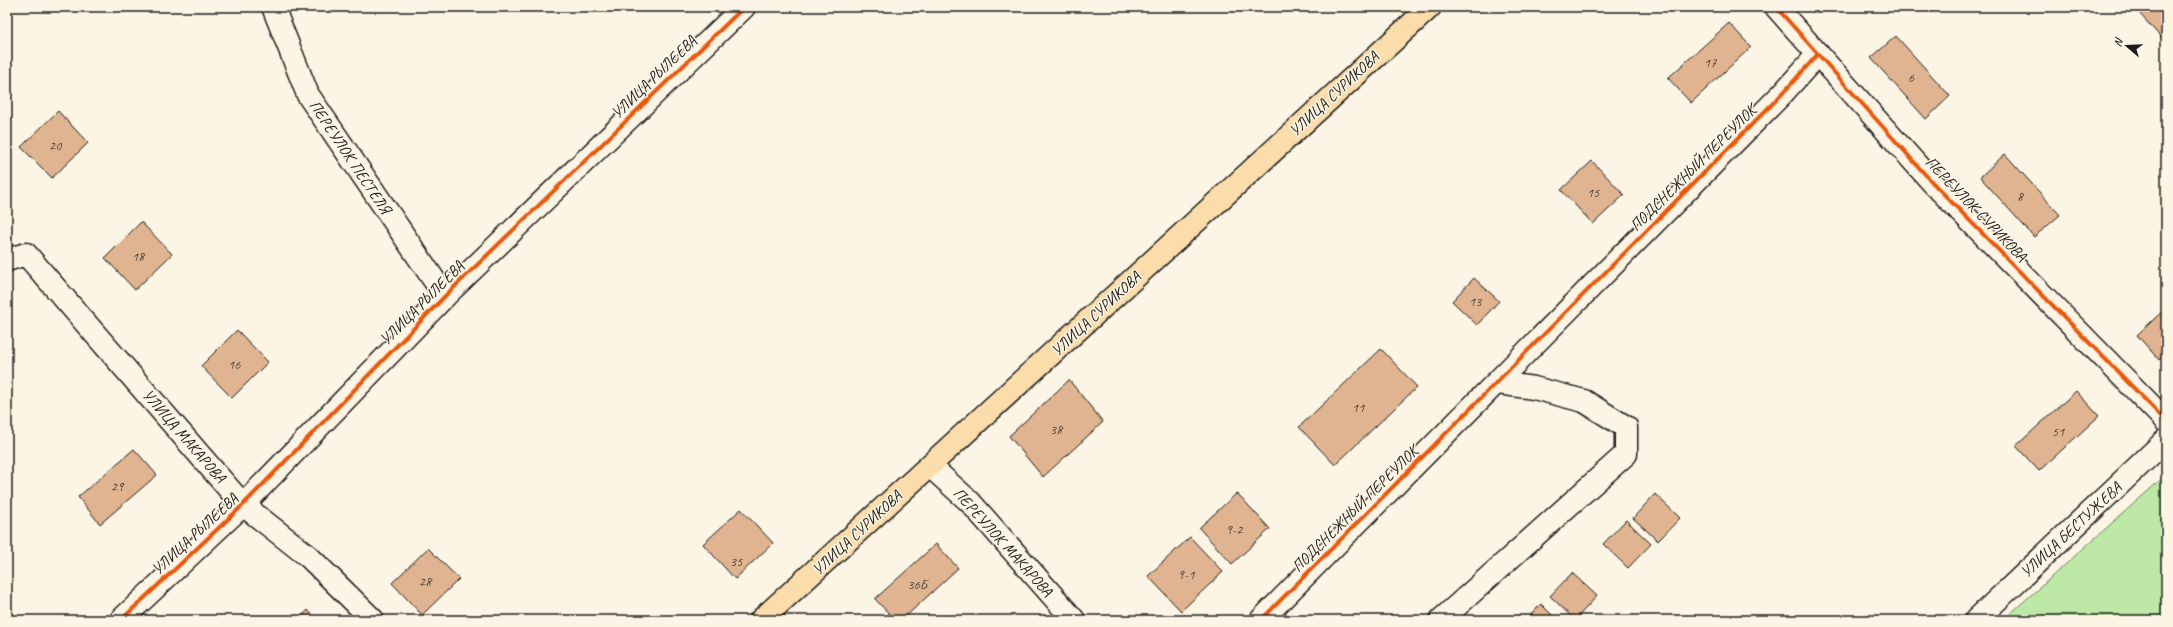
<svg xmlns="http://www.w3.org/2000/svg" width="2173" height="627" viewBox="0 0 2173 627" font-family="Caveat,sans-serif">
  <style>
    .green { fill: #bde8a5; stroke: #6c8260 }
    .building { fill: #e0b490; stroke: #1c1c1c }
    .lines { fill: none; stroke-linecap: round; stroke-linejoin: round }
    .minor-casing { stroke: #1c1c1c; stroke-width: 25 }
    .major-casing { stroke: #1c1c1c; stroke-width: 25 }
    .minor { stroke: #fcf5e5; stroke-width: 22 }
    .major { stroke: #faddab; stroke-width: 22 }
    .cycleway-casing { stroke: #fcf5e5; stroke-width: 6 }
    .cycleway { stroke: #e8590c; stroke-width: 4 }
    .labels { text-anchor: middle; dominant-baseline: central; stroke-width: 3; stroke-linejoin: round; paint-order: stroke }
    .number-label { font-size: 14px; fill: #4d4239 }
    .street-label { font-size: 16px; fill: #1c1c1c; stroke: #fcf5e5 }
  </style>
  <rect width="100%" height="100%" fill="#fcf5e5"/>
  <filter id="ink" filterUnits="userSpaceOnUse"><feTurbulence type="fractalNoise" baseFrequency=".025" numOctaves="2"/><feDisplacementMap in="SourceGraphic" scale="8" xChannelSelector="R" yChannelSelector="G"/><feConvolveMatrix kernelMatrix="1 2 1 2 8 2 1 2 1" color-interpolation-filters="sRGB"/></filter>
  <g filter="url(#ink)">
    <path class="green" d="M2166,475V620H2003Z"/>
    <g class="building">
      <path d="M2148,7H2166V43L2140,14Z"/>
      <path d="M1729,23L1751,47L1691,103L1668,78Z"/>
      <path d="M1896,36L1950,96L1926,119L1871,58Z"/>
      <path d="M58,111L88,143L52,178L21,147Z"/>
      <path d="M2005,154L2060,215L2034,237L1980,177Z"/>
      <path d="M1592,161L1624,195L1593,224L1561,190Z"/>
      <path d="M141,222L172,254L135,290L105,258Z"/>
      <path d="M1474,278L1499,301L1477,325L1452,301Z"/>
      <path d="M2166,308V353L2159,360L2137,335Z"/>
      <path d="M237,330L268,362L232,398L201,366Z"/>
      <path d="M1381,349L1417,387L1335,465L1299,427Z"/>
      <path d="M1069,380L1103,422L1043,477L1009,436Z"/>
      <path d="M2076,391L2099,416L2039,471L2016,446Z"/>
      <path d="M134,449L157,475L100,524L78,497Z"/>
      <path d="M1237,493L1270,529L1232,564L1199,528Z"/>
      <path d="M1655,494L1680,518L1658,541L1633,518Z"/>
      <path d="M741,509L773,543L735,579L703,544Z"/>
      <path d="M1626,520L1651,544L1628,568L1603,544Z"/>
      <path d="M1190,537L1223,572L1181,611L1148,576Z"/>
      <path d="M936,544L958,568L902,620H895L875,599Z"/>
      <path d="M428,548L459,579L422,615L392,583Z"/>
      <path d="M1572,573L1597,596L1575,620L1550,596Z"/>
      <path d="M1541,604L1557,620H1526Z"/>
      <path d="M308,610L317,620H298Z"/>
      <path d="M7,612L12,620H7Z"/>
    </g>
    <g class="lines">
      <g class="minor-casing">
        <g id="minor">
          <path d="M273,7L308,95L445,296"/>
          <path d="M1776,7L1932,182L2166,421"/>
          <path d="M7,260L26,254L243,505L308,556L373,620"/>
          <path d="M930,466L970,502L1074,620"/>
          <path d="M121,620L243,505L445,296L744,7"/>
          <path d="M1261,620L1783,93L1818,54"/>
          <path d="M1441,620L1626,454V427L1584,401L1534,388L1498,383"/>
          <path d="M1976,620L2166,440"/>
        </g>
      </g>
      <g class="major-casing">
        <path id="major" d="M761,620L1430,7"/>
      </g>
      <use href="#minor" class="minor"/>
      <use href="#major" class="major"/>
      <g class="cycleway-casing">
        <g id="cycleway">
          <path d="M1776,7L1932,182L2166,421"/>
          <path d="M121,620L243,505L445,296L744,7"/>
          <path d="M1261,620L1783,93L1818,54"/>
        </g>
      </g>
      <use href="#cycleway" class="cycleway"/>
    </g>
  </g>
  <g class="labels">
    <g class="number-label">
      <text x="1710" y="62">17</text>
      <text x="1911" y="77">6</text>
      <text x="55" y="145">20</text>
      <text x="1593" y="192">15</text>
      <text x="2020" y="196">8</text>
      <text x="138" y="256">18</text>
      <text x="1475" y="301">13</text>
      <text x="234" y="364">16</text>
      <text x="1358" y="407">11</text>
      <text x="1056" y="429">38</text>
      <text x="2058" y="431">51</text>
      <text x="117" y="486">29</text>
      <text x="1234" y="529">9-2</text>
      <text x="736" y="561">35</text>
      <text x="1186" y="574">9-1</text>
      <text x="425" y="581">28</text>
      <text x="917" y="584">36Б</text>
    </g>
    <g class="street-label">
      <text transform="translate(654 77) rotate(-44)">УЛИЦА РЫЛЕЕВА</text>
      <text transform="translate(1334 94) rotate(-43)">УЛИЦА СУРИКОВА</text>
      <text transform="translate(350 157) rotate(56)">ПЕРЕУЛОК ПЕСТЕЛЯ</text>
      <text transform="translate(1693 168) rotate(-45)">ПОДСНЕЖНЫЙ ПЕРЕУЛОК</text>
      <text transform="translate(1976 209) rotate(46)">ПЕРЕУЛОК СУРИКОВА</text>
      <text transform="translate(422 303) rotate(-45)">УЛИЦА РЫЛЕЕВА</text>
      <text transform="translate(1096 314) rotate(-43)">УЛИЦА СУРИКОВА</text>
      <text transform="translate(184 436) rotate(49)">УЛИЦА МАКАРОВА</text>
      <text transform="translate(1355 509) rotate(-45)">ПОДСНЕЖНЫЙ ПЕРЕУЛОК</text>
      <text transform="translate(2071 530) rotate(-43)">УЛИЦА БЕСТУЖЕВА</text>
      <text transform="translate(857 533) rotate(-43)">УЛИЦА СУРИКОВА</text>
      <text transform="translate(195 534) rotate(-43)">УЛИЦА РЫЛЕЕВА</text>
      <text transform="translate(1003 542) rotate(48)">ПЕРЕУЛОК МАКАРОВА</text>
    </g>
  </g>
  <rect width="2173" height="627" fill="none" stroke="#fcf5e5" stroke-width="24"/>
  <rect x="12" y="12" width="2149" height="603" fill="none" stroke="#1c1c1c" stroke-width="1.5" filter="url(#ink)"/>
  <g transform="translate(2127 46) rotate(289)" stroke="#fcf5e5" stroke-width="3" paint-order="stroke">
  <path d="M0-3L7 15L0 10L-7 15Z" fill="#1c1c1c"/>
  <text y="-6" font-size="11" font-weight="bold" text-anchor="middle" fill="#1c1c1c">N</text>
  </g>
</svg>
